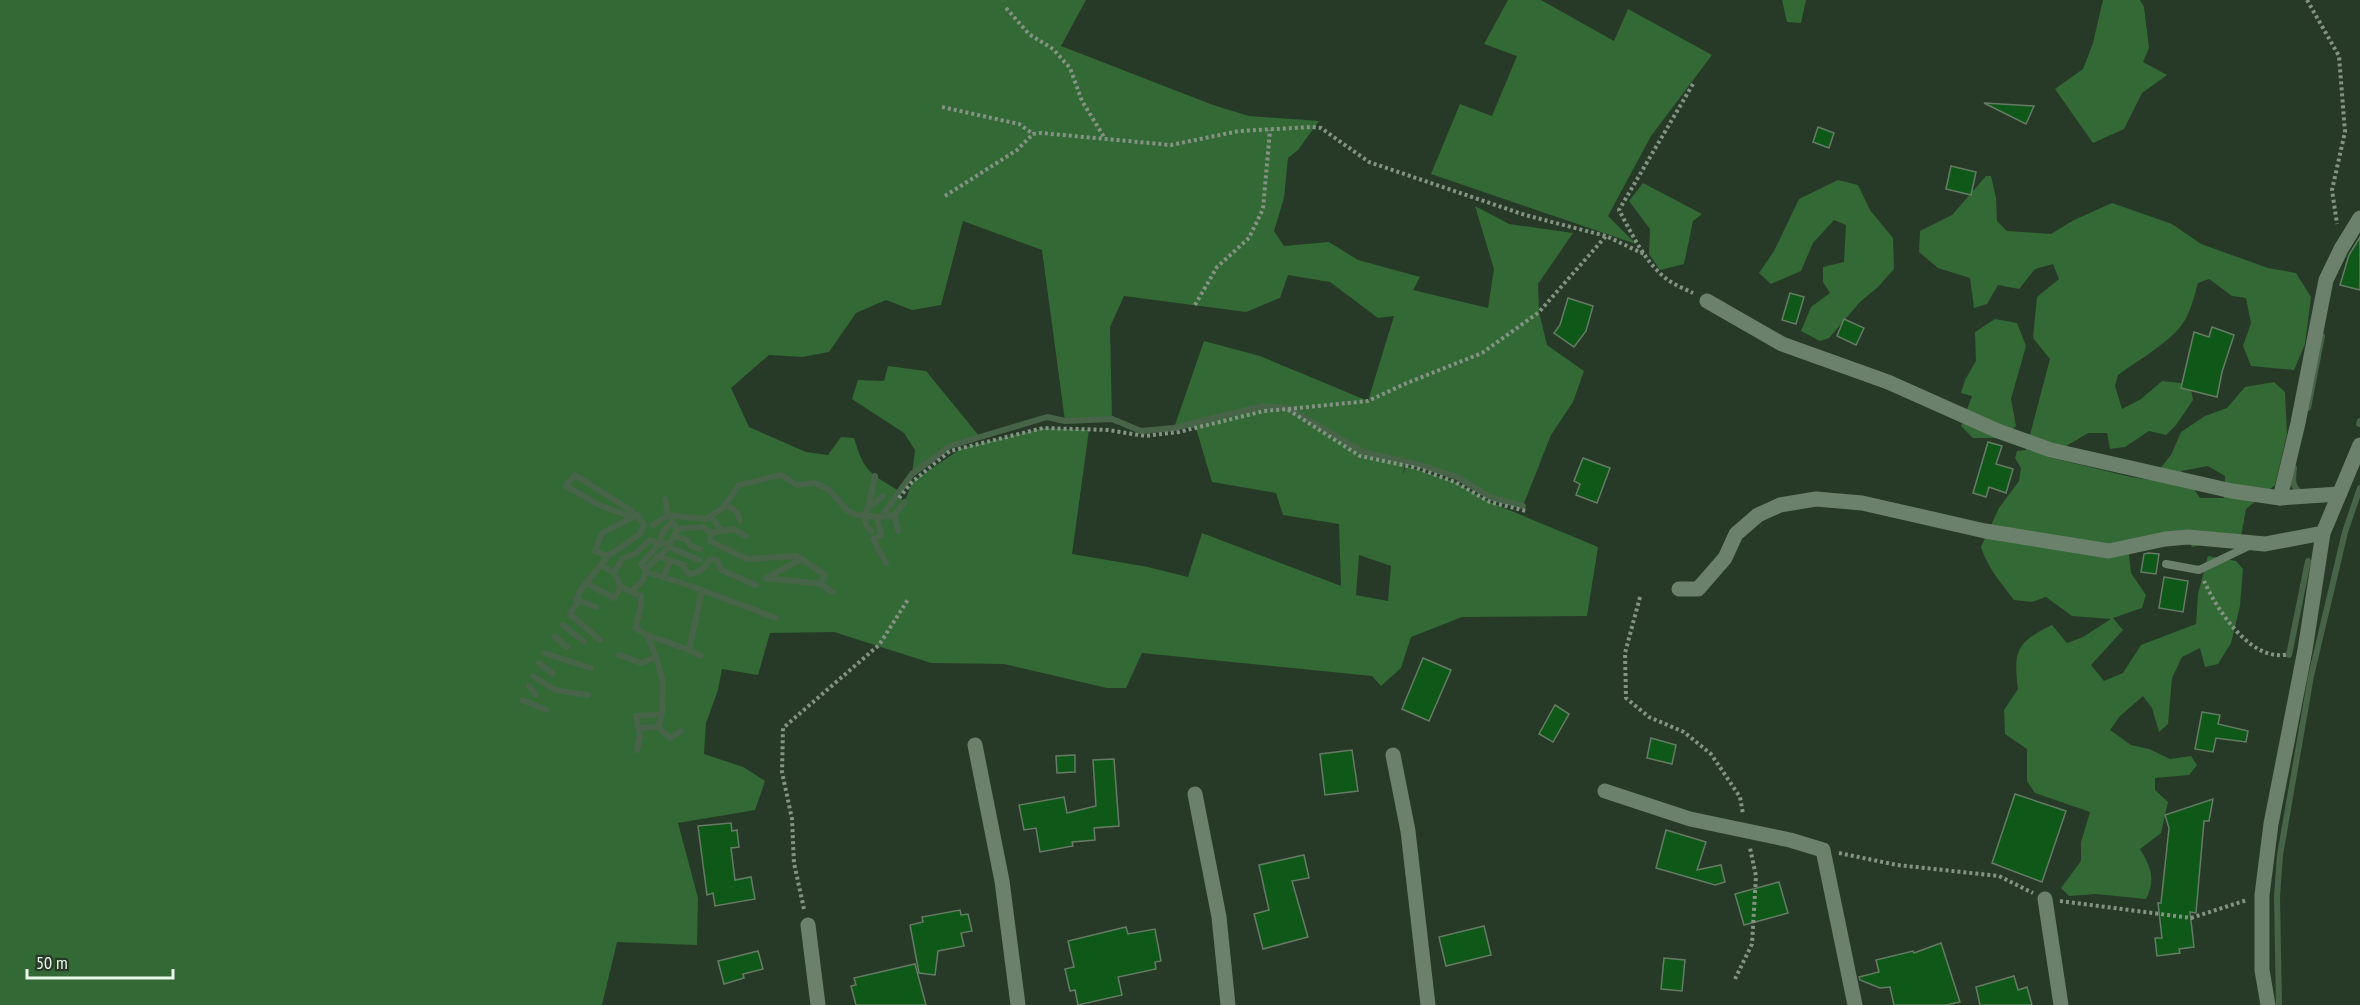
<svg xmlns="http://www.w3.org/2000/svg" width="2360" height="1005" viewBox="0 0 2360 1005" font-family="'PT Sans Narrow',sans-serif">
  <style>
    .green { fill: #326935; fill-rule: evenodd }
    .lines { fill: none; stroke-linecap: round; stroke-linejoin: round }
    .stream { stroke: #476449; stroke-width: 6 }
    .building { fill: #0e5818; stroke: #667b65; stroke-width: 1.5 }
    .path { stroke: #849384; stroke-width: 4; stroke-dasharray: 3 3; stroke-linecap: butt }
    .service { stroke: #6c816c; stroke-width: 8 }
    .minor { stroke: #6c816c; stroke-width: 15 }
  </style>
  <rect width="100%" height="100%" fill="#273a27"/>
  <g class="green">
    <path d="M0,0H1086L1061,46L1213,105L1249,116L1319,121L1298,150L1288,158L1284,198L1274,231L1284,246L1329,242L1358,260L1420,277L1413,290L1488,308L1494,269L1475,206L1509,224L1573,233L1538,284L1539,312L1547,345L1584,371L1573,402L1551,435L1523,506L1490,497L1457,477L1405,462L1403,475L1406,466L1455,482L1490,502L1598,547L1587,616L1462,617L1411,637L1401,668L1381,686L1372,676L1142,653L1126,688H1107L1004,664L931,663L834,632L770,633L758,675L722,669L718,690L706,723L704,754L743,767L765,781L755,810L678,823L698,898L697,945L617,942L602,1005H0ZM963,221L1042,250L1065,421L1112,419L1110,327L1124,296L1246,312L1280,298L1288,275L1330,282L1378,318L1394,316L1368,401L1260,356L1204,341L1174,428H1196L1212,482L1276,493L1283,515L1339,524L1341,586L1202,533L1188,577L1148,567L1072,554L1089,430L1043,428L962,448L912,482L905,501L899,498V491C870,473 864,472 854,438L841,437L828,455L806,452L749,427L731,388L769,355L802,357L829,352L856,313L886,300L912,310L941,305ZM1359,555L1391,566L1388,601L1356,595Z"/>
    <path d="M1508,0H1541L1614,41L1628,9L1712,55L1651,136L1608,216L1636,244L1431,174L1460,104L1492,116L1517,56L1484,44Z"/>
    <path d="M1782,0H1806L1801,23L1787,22Z"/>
    <path d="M2103,0H2140L2144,7L2149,48L2143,62L2167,75L2142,93L2124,129L2093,143L2055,89L2083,69L2093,43Z"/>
    <path d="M1986,176H1991L1996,198L1997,221L2007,231L2051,234L2074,220L2112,203L2172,224L2201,244L2268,268L2296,273L2311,297L2305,344L2294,370L2251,366L2243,346L2251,323L2246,298L2232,296L2209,279L2198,283C2194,297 2190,315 2181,326C2168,343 2136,362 2118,375L2115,386L2122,409L2141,399L2162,381L2190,384L2193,400L2176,425L2166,435L2149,431L2125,447L2110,449L2107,433H2088L2048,457L2131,477L2151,480L2171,455L2181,432L2205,416L2227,408L2245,387L2274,382L2285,392L2287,434L2275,485L2246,509L2241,536L2192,547L2186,531L2148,539L2129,555L2131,573L2146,595L2142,608L2113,618L2123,630L2091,665L2104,681L2123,673L2141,645L2196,624L2198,594L2208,556L2236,561L2243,569L2240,606L2231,643L2218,664L2205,667L2200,648L2182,657L2172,678L2168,724L2159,732L2152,708L2143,696L2120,716L2110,730L2131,745L2149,749L2170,759L2191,756L2197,765L2189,775L2155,778V790L2168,802L2161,833L2140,849C2151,867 2156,880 2146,899L2096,894L2069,896L2061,888L2081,861V842L2090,812L2035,793L2027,781V749L2005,734L2004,710L2018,689C2013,650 2017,642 2052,625L2067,643L2083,637L2111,619L2072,616L2046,597L2032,602L2014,600C2001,583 1987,567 1981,547L1999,508L2019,481L2021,468L2015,458L2017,451L2026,450L2050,359L2033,338L2037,297L2059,279L2053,264L2035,269L2019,289L1998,285L1987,304L1974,308L1970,278L1938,268L1919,252L1920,231L1952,215ZM2208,466L2225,476L2224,498H2200L2181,471Z"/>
    <path d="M1838,180L1858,185L1870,210L1893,238L1894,269L1878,287L1860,302L1829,338L1820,341L1801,331L1811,307L1830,293L1823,282V267L1844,262L1846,225L1834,220L1813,243L1801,271L1771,284L1759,273L1774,251L1799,199Z"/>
    <path d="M1643,183L1702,214L1693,221L1684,264L1660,270L1649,254L1650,229L1629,201Z"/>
    <path d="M1995,319L2017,323L2026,346L2011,399L2016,426L2002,438H1973L1961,426L1972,396L1961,393L1965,380L1976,361L1975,332Z"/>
    <path d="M888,366L926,371L980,437L950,446L912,474L915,450L904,433L852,399L858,380L884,381Z"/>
  </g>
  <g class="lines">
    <g class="stream">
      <path d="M2308,408L2322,336"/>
      <path d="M2359,424L2360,421"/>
      <path d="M2294,468C2293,478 2291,487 2301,493"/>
      <path d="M725,504L737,512L740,521"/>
      <path d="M868,508L883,496"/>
      <path d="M632,511L575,475L566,486L599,505L632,517"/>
      <path d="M894,515L898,531"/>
      <path d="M711,516L721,530"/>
      <path d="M877,517L881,535L873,539L886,563"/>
      <path d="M881,517L912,474L950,446L1047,417L1065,421L1112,419L1141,431L1174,428L1263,406L1289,408L1363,452L1420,465L1457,477L1490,497L1523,506"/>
      <path d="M653,525L668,515L706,519L723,508L739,485L781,475L797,485L815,483L828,489L848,511L857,515L881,517L894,515L905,502"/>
      <path d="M677,529L703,527L711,533L710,541L747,559L797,556L825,575L820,584L833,592"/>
      <path d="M871,531L867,527L864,516L868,508L875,476"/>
      <path d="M711,533L733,529L746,536"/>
      <path d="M674,536L687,540L691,546L700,549"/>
      <path d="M671,543L659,544L641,564L646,572L688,585L776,618"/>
      <path d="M669,547L699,560"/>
      <path d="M608,556L640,534L644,525L637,515"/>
      <path d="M657,556L684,565"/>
      <path d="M802,559L766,578L820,584"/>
      <path d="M601,565L614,573L621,587L641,596V606L635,628L647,635L656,657L663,682L662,714L636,716L640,736L637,750"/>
      <path d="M682,565L689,574C700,573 705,568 710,559L717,560L721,570L756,585"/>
      <path d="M614,573L623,558L635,554L650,540L659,544L664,530L673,522"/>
      <path d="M664,576L670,561"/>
      <path d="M586,583L614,598L621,587"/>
      <path d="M631,592L643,580L647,568L669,547L677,529L668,515L665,499"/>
      <path d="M576,599L596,607"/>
      <path d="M563,625L584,642"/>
      <path d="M647,635L689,650L701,656"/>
      <path d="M555,637L567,647"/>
      <path d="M600,640L570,614L577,604L579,592L608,556L595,551L602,533L637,515"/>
      <path d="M689,650L702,590"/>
      <path d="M544,653L591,668"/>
      <path d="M619,655L641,663L656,657"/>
      <path d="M2289,655L2308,561"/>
      <path d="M539,663L553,674"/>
      <path d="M533,676L555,690L588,695"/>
      <path d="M529,686L536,695"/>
      <path d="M522,700L546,710"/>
      <path d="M662,714L658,727L670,738L681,731"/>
      <path d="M639,728L658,727"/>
      <path d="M2279,1005L2277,896L2280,855L2311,676L2345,532L2360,488"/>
    </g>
  </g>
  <g class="building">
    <path d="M1984,103L2034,106L2026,124Z"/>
    <path d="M1818,127L1834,133L1829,148L1813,142Z"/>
    <path d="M1951,166L1976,172L1971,195L1946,189Z"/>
    <path d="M2360,237V290L2340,285L2349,255Z"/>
    <path d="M1790,293L1804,297L1796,324L1782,320Z"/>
    <path d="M1568,298L1593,306L1586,331L1574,347L1554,333L1560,325Z"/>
    <path d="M1844,319L1864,328L1856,345L1837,336Z"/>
    <path d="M2212,327L2234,335L2222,372L2217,397L2181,388L2194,332L2209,337Z"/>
    <path d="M1988,442L2002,446L1996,464L2013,469L2006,493L1989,487L1986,497L1973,493Z"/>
    <path d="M1583,458L1610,468L1597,503L1576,495L1580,484L1574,481Z"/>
    <path d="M2148,553L2159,554L2156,574L2141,572L2144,554Z"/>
    <path d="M2164,577L2188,581L2183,612L2159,608Z"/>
    <path d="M1423,658L1451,670L1429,721L1402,709Z"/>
    <path d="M1555,705L1569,714L1553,742L1539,734Z"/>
    <path d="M2202,712L2220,715L2218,724L2248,731L2246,742L2216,738L2213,752L2195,749Z"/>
    <path d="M1651,738L1676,745L1672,764L1647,758Z"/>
    <path d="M1352,750L1358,791L1325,795L1320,754Z"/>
    <path d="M1075,755V772L1057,773L1056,756Z"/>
    <path d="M1114,759L1119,826L1094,828L1095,840L1072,842L1073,846L1040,852L1036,828L1024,830L1019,805L1064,797L1067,813L1096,806L1093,760Z"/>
    <path d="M2015,794L2066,811L2042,882L1992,863Z"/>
    <path d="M2213,799L2209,821H2204L2196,913L2190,912L2194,947L2179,949L2180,953L2157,956L2155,938H2162L2158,903H2161L2169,828L2165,815Z"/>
    <path d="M731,823L732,831L737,830L739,847L731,848L735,880L751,877L755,899L715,906L713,893L707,895L698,826Z"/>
    <path d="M1666,830L1706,842L1697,870L1721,865L1725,882L1715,885L1656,868Z"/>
    <path d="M1304,855L1309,878L1292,881L1308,937L1263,949L1254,914L1269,910L1259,865Z"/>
    <path d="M1779,882L1788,913L1744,925L1735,894Z"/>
    <path d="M960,910L961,915L968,914L972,931L961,933L964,946L938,951L935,975L919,973L910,925L923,922L922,917Z"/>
    <path d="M1484,926L1491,955L1446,966L1439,937Z"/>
    <path d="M1126,927L1128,934L1155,929L1161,961L1155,962L1156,969L1118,977L1122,995L1078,1005L1075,990L1070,991L1065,969L1074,967L1068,941Z"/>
    <path d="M1941,943L1960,1002L1946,1005H1894L1890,987L1880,988L1860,980L1859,977L1879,972L1876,960L1913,951L1914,953Z"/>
    <path d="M758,951L763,969L743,974L744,978L724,984L718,961Z"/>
    <path d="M1664,958L1685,960L1682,991L1661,989Z"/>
    <path d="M915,964L926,1005H856L851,986L856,985L854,978Z"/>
    <path d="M2014,976L2018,990L2027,987L2032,1005H1980L1976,987Z"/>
  </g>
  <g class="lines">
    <g class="path">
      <path d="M2307,0L2339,56L2345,132L2332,190L2337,224"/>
      <path d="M1006,8L1029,34L1053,49L1070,68L1082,101L1104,137"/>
      <path d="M1693,84L1619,210C1632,234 1645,263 1668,280C1675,285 1685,289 1693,293"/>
      <path d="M942,107L1019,124L1033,134"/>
      <path d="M945,196L1017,150L1033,134L1041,133L1171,145L1239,131L1312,127L1321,128L1369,162L1525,215L1606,236L1644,254"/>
      <path d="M1195,305L1217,267L1249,238L1263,209L1270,130"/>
      <path d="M1288,409L1368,401L1407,383L1482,353L1539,312L1606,236"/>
      <path d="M899,498L912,482L950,451L1043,428L1108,430L1145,436L1179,432L1264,411L1287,409L1360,456L1417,468L1455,482L1490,502L1526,511"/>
      <path d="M2204,581C2217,610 2252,664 2289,654"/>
      <path d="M1640,597L1625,653L1626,698L1649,717L1684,732L1711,754L1740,797L1743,814"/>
      <path d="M1839,853L1897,865L1999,876L2033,893"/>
      <path d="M2060,901L2191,918L2247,900"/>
      <path d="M804,909L794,863L792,819L782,772L783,728L879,645L909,598"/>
      <path d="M1735,979L1752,944L1756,876L1750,848"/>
    </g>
    <path class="service" d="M2166,564L2199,570L2249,546"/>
    <g class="minor">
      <path d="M1707,301L1782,344L1888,382L1998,431L2051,450L2232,491L2280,498L2339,494"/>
      <path d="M2280,498L2298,423L2326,280L2341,249L2360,218"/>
      <path d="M1679,589H1698L1725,558L1736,534L1758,515L1780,505L1816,499L1862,503L1985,531L2109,551L2165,539L2188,537L2265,544L2323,533"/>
      <path d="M975,745L1002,881L1018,1005"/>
      <path d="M1393,755L1408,831L1428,1005"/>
      <path d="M1605,791L1690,819L1790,840L1823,850L1855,1005"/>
      <path d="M1195,794L1219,917L1228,1005"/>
      <path d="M2045,899L2061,1005"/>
      <path d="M808,925L818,1005"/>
      <path d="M2268,1005L2262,970V895L2271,824L2305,650L2323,533L2360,445"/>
    </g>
  </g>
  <path d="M27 969v9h146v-9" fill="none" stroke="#ecf8ec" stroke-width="3"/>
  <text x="36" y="969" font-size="18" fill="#ecf8ec" stroke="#273a27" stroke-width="4.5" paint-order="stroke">50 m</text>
</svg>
